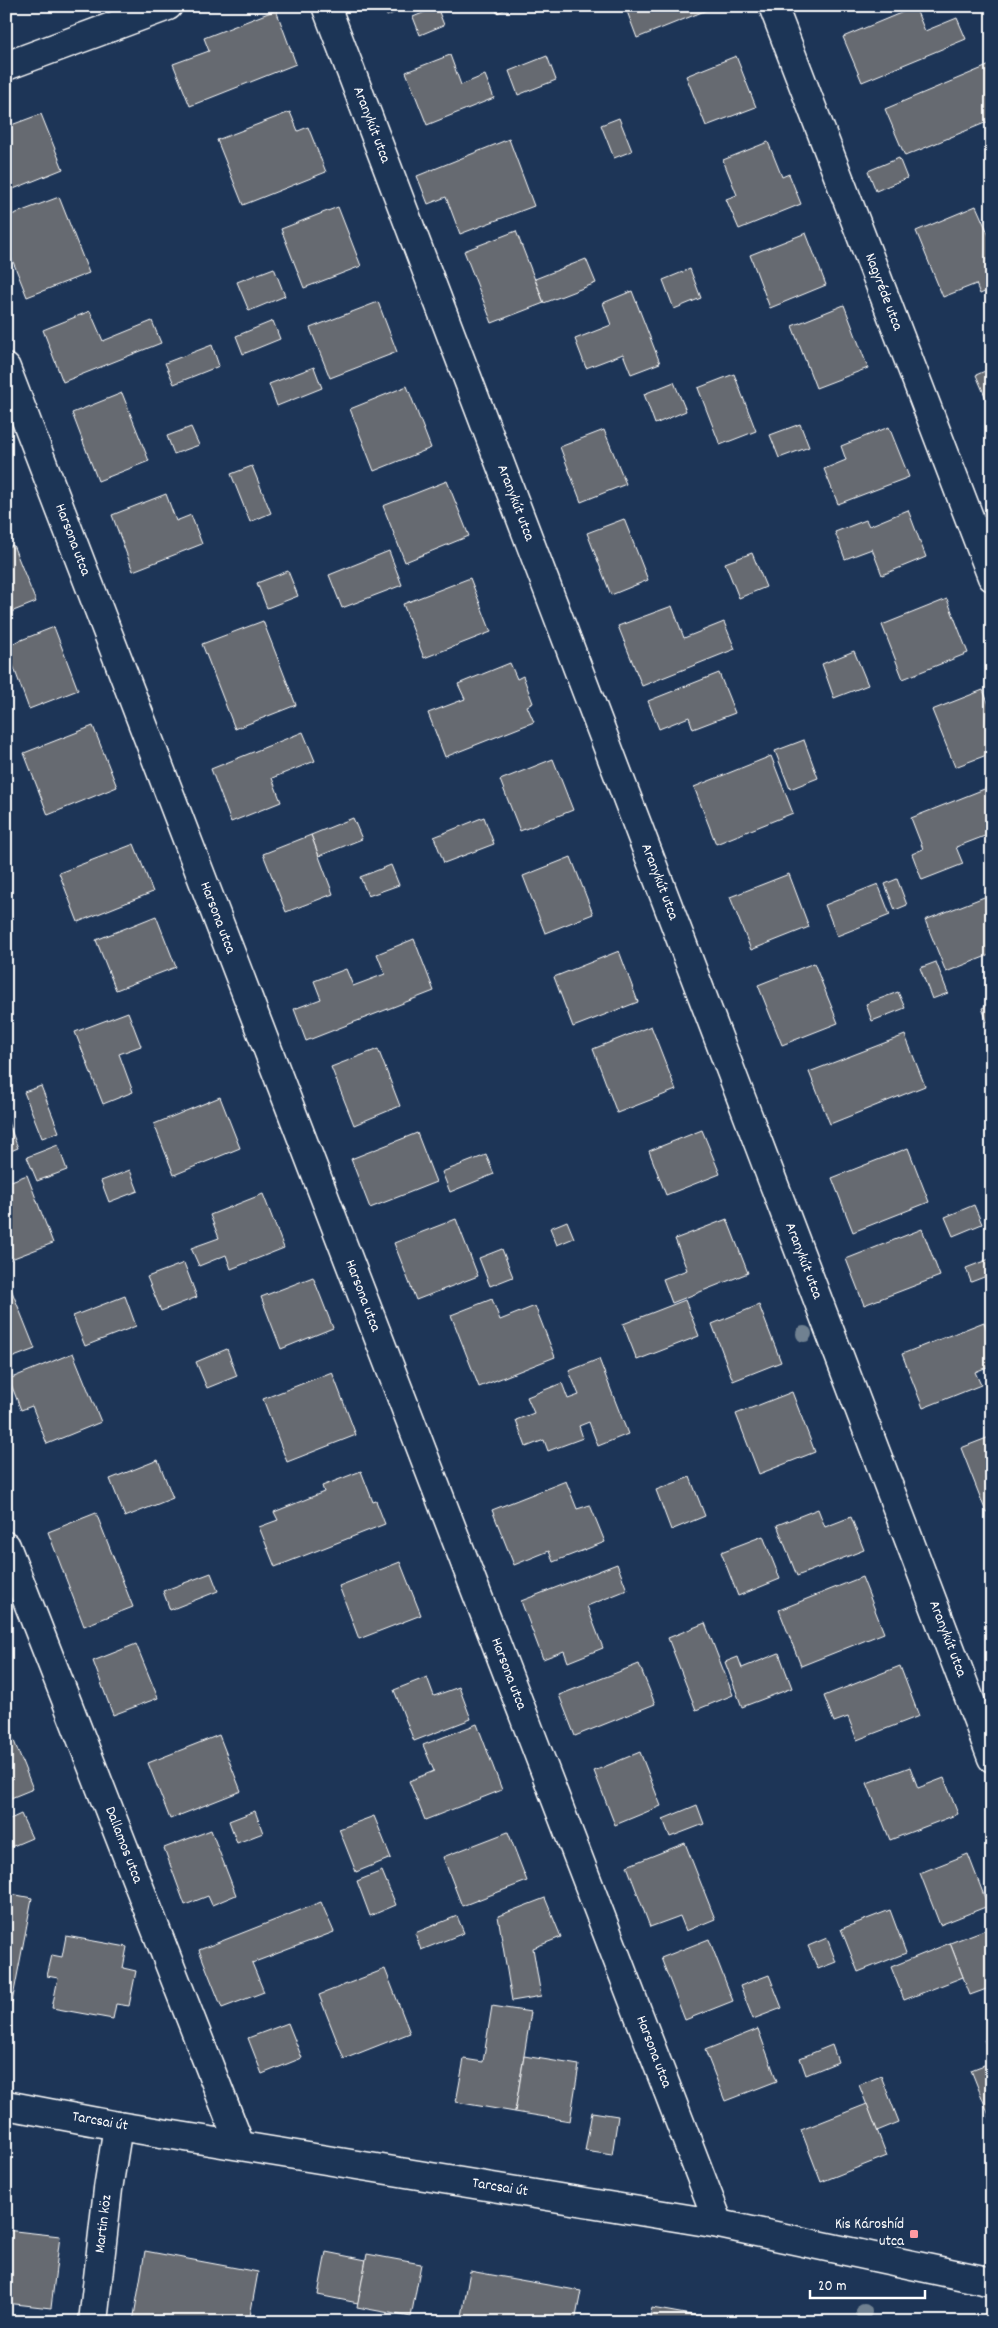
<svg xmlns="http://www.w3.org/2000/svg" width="998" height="2328" viewBox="0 0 998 2328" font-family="Dekko,sans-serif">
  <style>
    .building { fill: #666b71; stroke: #fff }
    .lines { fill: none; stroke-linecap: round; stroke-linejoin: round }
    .street-casing { stroke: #fff; stroke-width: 31 }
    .street { stroke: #1d3557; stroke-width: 28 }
    .tree { fill: #708191 }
    .poi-dot { fill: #ff9aa2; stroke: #1d3557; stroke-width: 2 }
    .labels { text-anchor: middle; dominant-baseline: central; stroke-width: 4; stroke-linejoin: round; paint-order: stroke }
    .street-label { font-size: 15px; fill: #fff; stroke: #1d3557 }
    .poi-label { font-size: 15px; fill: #fff; stroke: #1d3557; text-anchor: end }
  </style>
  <rect width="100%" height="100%" fill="#1d3557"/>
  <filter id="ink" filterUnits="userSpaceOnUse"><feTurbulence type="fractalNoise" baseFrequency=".02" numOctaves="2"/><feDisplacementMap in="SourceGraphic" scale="10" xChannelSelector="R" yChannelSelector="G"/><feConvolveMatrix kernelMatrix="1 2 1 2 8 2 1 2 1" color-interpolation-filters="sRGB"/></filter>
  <g filter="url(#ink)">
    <g class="building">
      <path d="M383,6H410L387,16Z"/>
      <path d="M495,6H514L497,13Z"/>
      <path d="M625,6H717L637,38Z"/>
      <path d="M437,7L444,25L420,35L413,17Z"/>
      <path d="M915,7L925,31L957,18L966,39L862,82L843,37Z"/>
      <path d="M276,10L296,64L190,106L173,64L209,51L204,38Z"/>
      <path d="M450,55L461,85L485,75L494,98L427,125L406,72Z"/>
      <path d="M547,56L556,80L518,95L509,71Z"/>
      <path d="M736,56L756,107L706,126L686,76Z"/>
      <path d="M990,65L992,70V120L905,156L885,109Z"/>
      <path d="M290,112L298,131L308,127L326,172L243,205L217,140Z"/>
      <path d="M41,114L63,169L6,192V127Z"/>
      <path d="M619,118L632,151L614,158L601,125Z"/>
      <path d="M509,139L534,206L460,234L446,197L428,204L417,176Z"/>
      <path d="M768,142L782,177L789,174L801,204L739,229L726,199L737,195L723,160Z"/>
      <path d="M899,158L907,178L876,191L868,171Z"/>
      <path d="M59,197L89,273L27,297L6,244V217Z"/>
      <path d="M976,206L992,242V289L980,294L976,284L943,297L916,231Z"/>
      <path d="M338,207L361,266L304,288L281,229Z"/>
      <path d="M516,231L544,303L492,323L464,251Z"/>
      <path d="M806,233L826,285L770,308L750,255Z"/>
      <path d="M586,259L596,283L544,303L535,279Z"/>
      <path d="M274,268L285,296L249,311L237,282Z"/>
      <path d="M690,269L701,298L674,309L663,280Z"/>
      <path d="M632,291L660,363L631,374L623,354L586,368L575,339L611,325L603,303Z"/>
      <path d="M378,302L397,352L330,378L310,328Z"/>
      <path d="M844,305L868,368L816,388L792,326Z"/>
      <path d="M90,311L103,341L152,321L161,343L63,382L43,330Z"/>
      <path d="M273,321L280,339L243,354L236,336Z"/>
      <path d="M212,345L219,366L174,384L165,363Z"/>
      <path d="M314,367L322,388L277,406L269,384Z"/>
      <path d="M992,368V412L976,375Z"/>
      <path d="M734,374L756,431L720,445L698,388Z"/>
      <path d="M674,382L686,411L655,424L644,394Z"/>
      <path d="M407,386L431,448L374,471L350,409Z"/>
      <path d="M122,393L149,461L98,481L72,413Z"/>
      <path d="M800,424L809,447L779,458L770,435Z"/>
      <path d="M191,427L199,445L174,454L167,436Z"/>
      <path d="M889,427L909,477L838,504L824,469L846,460L841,446Z"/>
      <path d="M604,430L626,484L581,502L560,447Z"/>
      <path d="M252,466L271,513L250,522L231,474Z"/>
      <path d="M447,481L469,536L405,562L383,506Z"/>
      <path d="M166,494L176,521L191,515L202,544L133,571L112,515Z"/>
      <path d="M6,501L12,515L6,517Z"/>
      <path d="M908,510L926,557L882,575L872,549L845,559L835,532L866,520L869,526Z"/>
      <path d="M624,519L648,580L611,595L587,533Z"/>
      <path d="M13,545L36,602L6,614V548Z"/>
      <path d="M389,551L402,585L342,608L329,575Z"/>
      <path d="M752,553L766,587L739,598L725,563Z"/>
      <path d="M288,571L298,596L267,608L257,583Z"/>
      <path d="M470,578L491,632L424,658L403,604Z"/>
      <path d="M947,599L968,653L903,679L882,625Z"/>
      <path d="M672,606L684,638L724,622L735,649L642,686L618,626Z"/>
      <path d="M263,621L296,705L235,729L202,644Z"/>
      <path d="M54,627L78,690L29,709L6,646Z"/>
      <path d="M854,651L868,685L834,698L822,664Z"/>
      <path d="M510,663L517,679L523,676L533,703L527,706L534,722L445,757L428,713L465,699L458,684Z"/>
      <path d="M719,673L735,713L693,729L689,717L659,729L648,701Z"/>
      <path d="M983,690L992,712V753L955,767L932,710Z"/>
      <path d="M93,726L117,787L48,815L24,753Z"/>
      <path d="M303,732L315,761L272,778L281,802L231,822L211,769Z"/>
      <path d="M804,740L818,778L790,789L775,751Z"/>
      <path d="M771,756L793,813L716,844L694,787Z"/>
      <path d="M553,759L573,810L520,831L500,780Z"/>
      <path d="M992,786V838L990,834L956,847L963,864L922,880L912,854L923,849L911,818Z"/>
      <path d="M484,817L494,844L444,863L434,837Z"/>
      <path d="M353,818L362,839L319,856L311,835Z"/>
      <path d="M311,835L333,894L286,912L263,854Z"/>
      <path d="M134,844L153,892L78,922L59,873Z"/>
      <path d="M571,857L593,914L545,933L523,876Z"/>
      <path d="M391,865L399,885L368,896L360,877Z"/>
      <path d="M789,874L809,927L751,950L730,897Z"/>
      <path d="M897,879L907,905L895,910L885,884Z"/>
      <path d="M878,884L890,915L837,936L825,905Z"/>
      <path d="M992,894V954L946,972L925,920Z"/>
      <path d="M156,916L176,967L116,990L96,940Z"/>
      <path d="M414,939L434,991L306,1041L294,1009L321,999L314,981L346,969L353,986L385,974L377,954Z"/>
      <path d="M619,951L638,1002L573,1027L554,977Z"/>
      <path d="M936,962L948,993L932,999L920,968Z"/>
      <path d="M814,963L838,1023L782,1045L758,985Z"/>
      <path d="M898,992L905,1008L872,1021L866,1004Z"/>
      <path d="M992,1004V1034L982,1008Z"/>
      <path d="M128,1012L141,1046L119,1054L133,1092L103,1104L75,1032Z"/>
      <path d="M651,1026L676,1090L617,1113L593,1049Z"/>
      <path d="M905,1035L925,1086L830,1124L809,1072Z"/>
      <path d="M378,1049L400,1106L354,1125L331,1067Z"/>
      <path d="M41,1086L59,1132L42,1138L24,1092Z"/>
      <path d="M220,1097L240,1148L174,1175L154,1124Z"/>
      <path d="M6,1117L18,1148L6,1153Z"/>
      <path d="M702,1130L720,1174L666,1195L649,1151Z"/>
      <path d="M417,1133L436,1182L370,1208L351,1159Z"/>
      <path d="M58,1145L67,1170L37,1181L27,1157Z"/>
      <path d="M908,1148L929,1202L853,1232L832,1178Z"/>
      <path d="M486,1155L494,1174L450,1192L442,1172Z"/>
      <path d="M130,1170L138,1191L109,1202L101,1181Z"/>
      <path d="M27,1175L53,1243L6,1261V1183Z"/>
      <path d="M263,1194L284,1248L231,1269L226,1255L199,1266L191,1248L219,1238L210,1215Z"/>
      <path d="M974,1205L982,1224L953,1236L945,1217Z"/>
      <path d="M456,1219L478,1276L416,1300L394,1243Z"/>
      <path d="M727,1219L748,1273L672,1303L663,1279L687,1270L675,1239Z"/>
      <path d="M567,1221L574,1238L557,1245L550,1228Z"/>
      <path d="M922,1229L940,1276L864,1305L846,1259Z"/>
      <path d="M502,1249L513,1277L490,1286L479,1258Z"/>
      <path d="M992,1258V1274L971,1282L966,1268Z"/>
      <path d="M184,1263L197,1297L161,1311L147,1277Z"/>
      <path d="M313,1277L333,1328L281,1349L261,1297Z"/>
      <path d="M9,1284L35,1349L6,1360V1285Z"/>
      <path d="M125,1296L136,1326L85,1346L73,1316Z"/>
      <path d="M492,1299L500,1320L535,1306L555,1357L479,1387L451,1315Z"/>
      <path d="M685,1300L699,1336L637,1360L623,1324Z"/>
      <path d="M759,1305L781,1362L733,1381L712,1324Z"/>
      <path d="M984,1322L992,1343V1365L975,1372L981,1385L923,1408L902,1354Z"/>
      <path d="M227,1349L237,1376L207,1388L196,1362Z"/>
      <path d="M73,1353L101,1422L47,1444L32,1406L21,1410L9,1379Z"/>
      <path d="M599,1359L628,1434L598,1446L589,1422L579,1426L583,1438L548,1451L544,1440L526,1447L516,1420L534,1413L527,1397L562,1383L568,1399L579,1395L569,1371Z"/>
      <path d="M332,1372L356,1435L287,1462L263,1399Z"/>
      <path d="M792,1392L815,1452L759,1474L736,1414Z"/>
      <path d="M992,1436V1510L986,1512L961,1448Z"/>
      <path d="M158,1460L173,1498L125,1517L110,1479Z"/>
      <path d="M361,1471L373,1502L376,1501L385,1524L275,1567L259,1527L278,1520L274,1512L324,1492L322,1486Z"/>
      <path d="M690,1477L705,1516L671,1530L656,1490Z"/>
      <path d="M566,1481L577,1509L590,1505L605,1542L553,1562L549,1551L514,1565L492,1510Z"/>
      <path d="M818,1509L825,1527L851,1517L864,1550L797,1576L777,1525Z"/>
      <path d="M96,1513L133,1607L84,1626L48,1532Z"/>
      <path d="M763,1536L780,1579L738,1596L721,1552Z"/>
      <path d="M400,1562L421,1615L359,1639L339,1586Z"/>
      <path d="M617,1564L627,1590L587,1606L603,1648L568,1662L564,1651L543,1659L521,1601Z"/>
      <path d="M211,1573L218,1591L170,1610L163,1591Z"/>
      <path d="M862,1577L884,1633L801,1666L779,1610Z"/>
      <path d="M705,1623L733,1695L696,1710L668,1638Z"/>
      <path d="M136,1644L158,1698L113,1715L93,1661Z"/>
      <path d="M779,1653L792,1688L742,1707L725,1662L738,1657L742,1668Z"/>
      <path d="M639,1664L655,1704L575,1736L559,1695Z"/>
      <path d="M900,1666L919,1716L857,1740L848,1717L834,1722L824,1696Z"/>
      <path d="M427,1677L434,1696L459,1687L471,1719L414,1741L394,1690Z"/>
      <path d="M477,1724L502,1790L425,1820L409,1781L434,1771L423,1745Z"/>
      <path d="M219,1735L241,1791L170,1819L148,1763Z"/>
      <path d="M12,1736L33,1789L6,1800V1738Z"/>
      <path d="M640,1752L661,1806L615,1825L594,1771Z"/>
      <path d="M910,1767L918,1788L944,1778L958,1814L890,1840L867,1783Z"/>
      <path d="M697,1805L704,1824L670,1837L663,1819Z"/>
      <path d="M255,1811L263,1833L237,1843L229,1821Z"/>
      <path d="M21,1814L32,1838L6,1849V1821Z"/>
      <path d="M374,1816L391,1858L356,1872L339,1829Z"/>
      <path d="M211,1830L236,1895L212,1905L208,1896L185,1905L164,1848Z"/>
      <path d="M508,1832L527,1881L462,1906L443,1857Z"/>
      <path d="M685,1843L715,1919L686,1931L680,1916L650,1927L627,1866Z"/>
      <path d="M968,1854L988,1906L940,1925L920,1873Z"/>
      <path d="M382,1871L396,1905L370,1916L357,1881Z"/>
      <path d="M6,1893L32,1898L10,2013L6,2012Z"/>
      <path d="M545,1898L561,1937L533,1948L541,1996L512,2001L498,1916Z"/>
      <path d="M321,1902L334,1932L252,1963L264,1992L222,2008L199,1950Z"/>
      <path d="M890,1910L906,1953L858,1972L841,1929Z"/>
      <path d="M457,1916L464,1933L421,1950L415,1933Z"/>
      <path d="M992,1927V1987L970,1995L950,1943Z"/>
      <path d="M66,1936L127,1947L123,1968L136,1971L129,2006L116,2004L113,2019L52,2008L58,1978L47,1976L52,1955L62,1957Z"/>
      <path d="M827,1938L836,1962L818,1969L808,1946Z"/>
      <path d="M709,1939L733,2001L685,2020L661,1958Z"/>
      <path d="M950,1943L963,1977L904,2000L891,1967Z"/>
      <path d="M385,1969L410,2033L344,2059L319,1995Z"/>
      <path d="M769,1975L782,2008L753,2019L740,1986Z"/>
      <path d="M492,2006L531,2012L515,2112L456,2102L464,2059L483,2062Z"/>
      <path d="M288,2023L302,2058L262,2074L248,2038Z"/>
      <path d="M758,2029L777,2081L725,2101L705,2050Z"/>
      <path d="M992,2037V2054L990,2055L984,2040Z"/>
      <path d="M832,2045L838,2062L806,2075L800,2058Z"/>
      <path d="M524,2056L579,2065L570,2121L515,2112Z"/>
      <path d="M992,2062V2123L971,2070Z"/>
      <path d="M881,2076L899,2122L877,2131L859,2085Z"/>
      <path d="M867,2104L887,2156L821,2182L801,2130Z"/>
      <path d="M592,2112L618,2116L612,2155L585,2151Z"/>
      <path d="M6,2230L60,2236L51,2308L6,2303Z"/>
      <path d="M145,2251L258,2272L249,2322H133Z"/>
      <path d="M326,2252L366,2260L358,2303L318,2295Z"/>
      <path d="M367,2254L421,2264L411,2317L357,2307Z"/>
      <path d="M470,2271L581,2291L575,2322H461Z"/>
      <path d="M652,2308L702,2317V2322H649Z"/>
    </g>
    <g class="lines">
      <g class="street-casing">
        <g id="street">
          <path d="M326,6L992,1758"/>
          <path d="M773,6L992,577"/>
          <path d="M6,66L168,6"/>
          <path d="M6,368L719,2224"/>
          <path d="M6,1546L240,2145"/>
          <path d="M6,2105L118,2126L719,2224L992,2282"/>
          <path d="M93,2322L108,2189L118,2126"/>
        </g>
      </g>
      <use href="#street" class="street"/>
    </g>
    <g class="tree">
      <circle cx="804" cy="1334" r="8"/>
      <circle cx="864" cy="2312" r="8"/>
    </g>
  </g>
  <rect class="poi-dot" x="909" y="2229" width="10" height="10" rx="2.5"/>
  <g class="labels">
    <g class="street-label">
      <text transform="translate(371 125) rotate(69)">Aranykút utca</text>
      <text transform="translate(883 292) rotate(69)">Nagyréde utca</text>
      <text transform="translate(515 503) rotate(69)">Aranykút utca</text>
      <text transform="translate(72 540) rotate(69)">Harsona utca</text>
      <text transform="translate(659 882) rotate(69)">Aranykút utca</text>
      <text transform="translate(217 918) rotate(69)">Harsona utca</text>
      <text transform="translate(803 1261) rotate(69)">Aranykút utca</text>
      <text transform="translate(362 1296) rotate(69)">Harsona utca</text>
      <text transform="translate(947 1639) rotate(69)">Aranykút utca</text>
      <text transform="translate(508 1674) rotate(69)">Harsona utca</text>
      <text transform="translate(123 1845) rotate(69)">Dallamos utca</text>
      <text transform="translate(653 2052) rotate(69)">Harsona utca</text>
      <text transform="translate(100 2122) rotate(10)">Tarcsai út</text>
      <text transform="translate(500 2188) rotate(9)">Tarcsai út</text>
      <text transform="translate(104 2224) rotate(-83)">Martin köz</text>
    </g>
    <g class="poi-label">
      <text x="904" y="2225">Kis Károshíd<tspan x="904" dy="17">utca</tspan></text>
    </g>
  </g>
  <rect width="998" height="2328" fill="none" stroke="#1d3557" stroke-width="25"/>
  <rect x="12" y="12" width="973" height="2303" fill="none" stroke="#fff" stroke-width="2" filter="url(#ink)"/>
  <path d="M810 2290v8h115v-8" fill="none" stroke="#ffffff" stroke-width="2.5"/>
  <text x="818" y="2290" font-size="15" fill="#ffffff" stroke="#1d3557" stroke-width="4" paint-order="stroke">20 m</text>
</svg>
